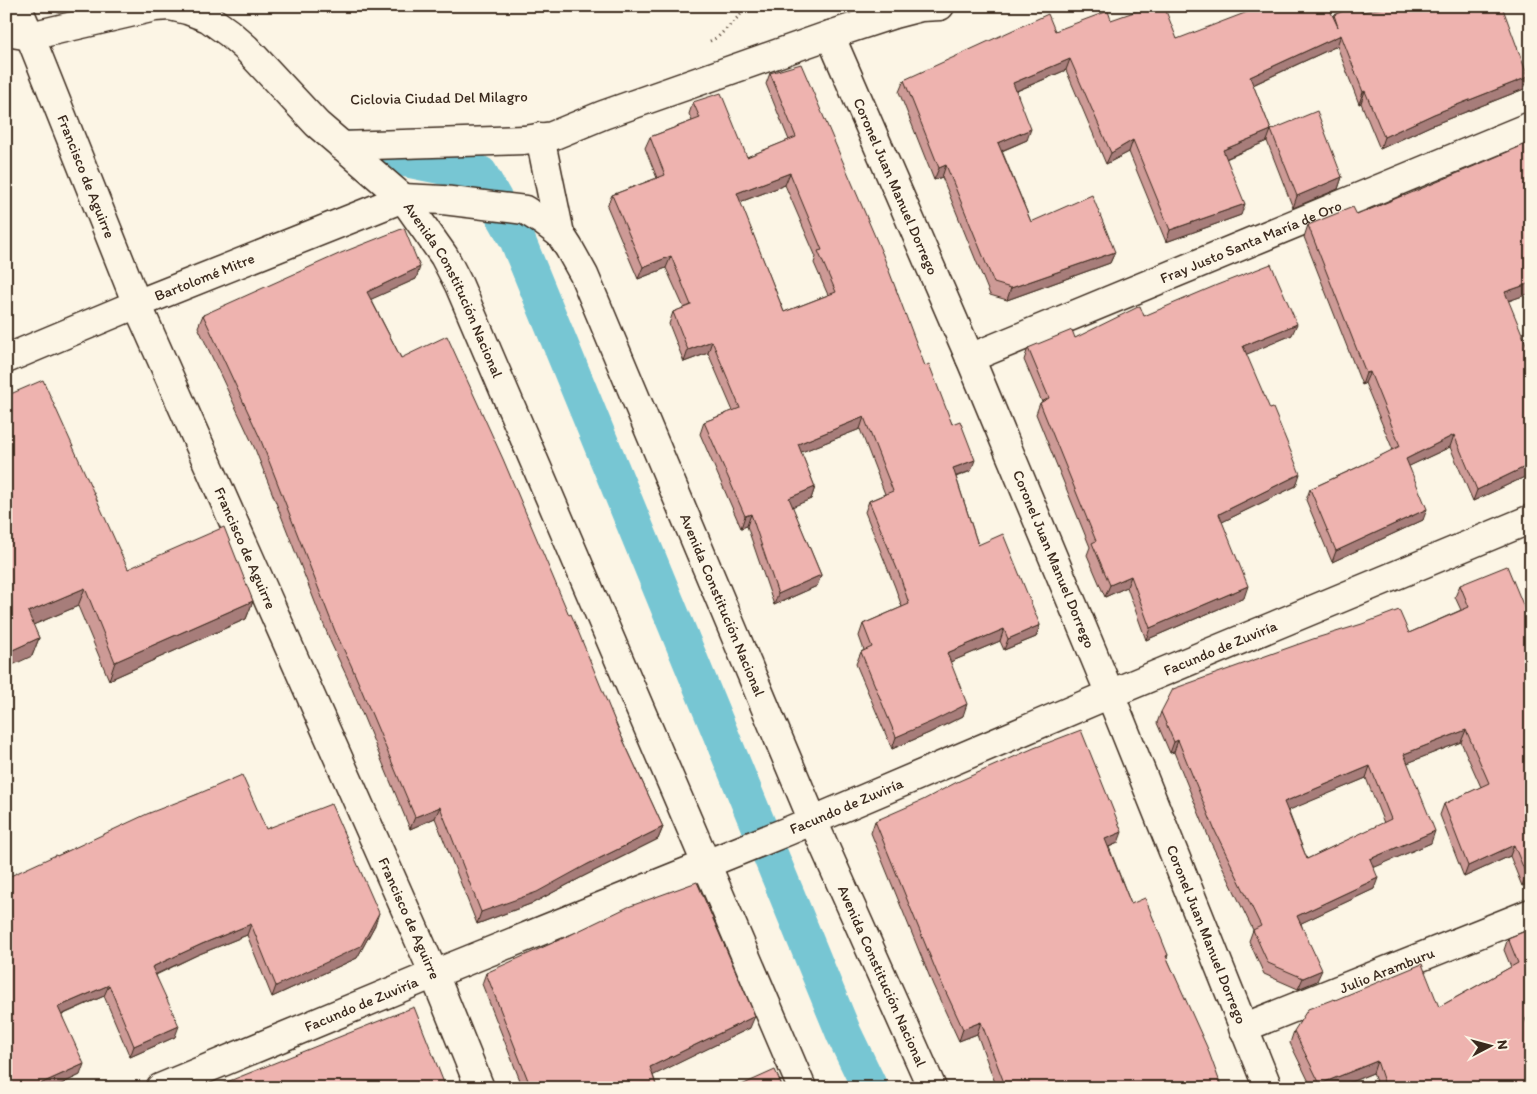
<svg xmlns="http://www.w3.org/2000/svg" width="1537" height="1094" viewBox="0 0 1537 1094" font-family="Itim,sans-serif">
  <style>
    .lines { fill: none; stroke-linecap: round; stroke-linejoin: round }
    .canal { stroke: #77c6d3; stroke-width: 36 }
    .minor-casing { stroke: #3b2a1e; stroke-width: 31 }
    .major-casing { stroke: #3b2a1e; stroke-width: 31 }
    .path { stroke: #3b2a1e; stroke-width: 3; stroke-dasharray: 1 4; stroke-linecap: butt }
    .minor { stroke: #fcf5e5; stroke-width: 28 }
    .major { stroke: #fcf5e5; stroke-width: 28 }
    .wall { fill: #cd9a96; stroke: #3b2a1e; fill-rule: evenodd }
    .shaded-wall { fill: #a77d7a; stroke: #3b2a1e }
    .building { fill: #eeb3af; stroke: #3b2a1e; fill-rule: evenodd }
    .labels { text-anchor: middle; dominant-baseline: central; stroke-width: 4; stroke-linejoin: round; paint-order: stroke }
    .street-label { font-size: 15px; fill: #3b2a1e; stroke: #fcf5e5 }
  </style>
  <rect width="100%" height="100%" fill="#fcf5e5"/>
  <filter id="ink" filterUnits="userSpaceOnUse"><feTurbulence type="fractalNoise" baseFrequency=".02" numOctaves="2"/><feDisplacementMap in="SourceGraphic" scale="10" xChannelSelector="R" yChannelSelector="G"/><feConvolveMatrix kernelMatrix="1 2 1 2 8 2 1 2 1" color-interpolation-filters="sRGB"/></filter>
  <g filter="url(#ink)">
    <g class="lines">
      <path class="canal" d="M351,148L480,174L517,239L844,1034L870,1088"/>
      <g class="minor-casing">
        <g id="minor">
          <path id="s1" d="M830,35L970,358L1110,694L1268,1088"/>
          <path d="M540,137L560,234"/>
          <path d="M342,146L524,140L552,136L603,115L830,35L894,14L921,7L940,6"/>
          <path id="s2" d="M970,358L1531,126"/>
          <path id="s3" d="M6,359L137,304L434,974L480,1088"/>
          <path id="s4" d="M1243,1028L1531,913"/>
          <path id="s5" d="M160,1088L434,974L788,831L1110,694L1531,519"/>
        </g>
      </g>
      <g class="major-casing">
        <g id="major">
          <path id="s6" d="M17,6L30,36L137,304L403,198L443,200L525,210L544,222L560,234L569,248L584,275L813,821L932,1088"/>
          <path id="s7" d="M6,32L30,36L155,7L170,6L187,10L208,18L229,33L246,48L317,124L403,198L444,256L459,285L802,1088"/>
        </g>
      </g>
      <path class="path" d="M710,41L718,37L749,6"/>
      <use href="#minor" class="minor"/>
      <use href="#major" class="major"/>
    </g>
    <g class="wall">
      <path d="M1361,12L1524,89L1430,126L1380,149L1361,103L1359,104L1337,46L1253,85L1271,130L1342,177L1338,189L1293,208L1267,141L1226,159L1241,215L1166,242L1129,152L1106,164L1066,70L1017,91L1027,140L1002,151L1031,222L1115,252L1110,263L1007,300L990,295L942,177L934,180L899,92L904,80L1055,31L1111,20L1177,39L1333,17L1334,15Z"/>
      <path d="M770,73L925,366L952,424L971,471L956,477L978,545L1040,625L1036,637L1004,650L1000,641L950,662L963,716L929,733L892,749L856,664L861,652L864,650L859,636L863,624L902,607L895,587L865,512L869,501L885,494L860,429L801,452L815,487L811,499L792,506L821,575L817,586L774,605L747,526L741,528L700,434L704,422L733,411L708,353L684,362L669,324L673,312L684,308L666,268L638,279L607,206L612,195L657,178L645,148L650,137L692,121L689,114L693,102L747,157L789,140L766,84ZM785,185L816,257L814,263L828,295L784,312L740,202Z"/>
      <path d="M1404,196L1531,293L1508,301L1531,474L1473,501L1450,447L1409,466L1423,520L1332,562L1306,500L1310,489L1356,468L1393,450L1365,383L1362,385L1304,237L1308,225L1357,215Z"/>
      <path d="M416,279L371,299L401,358L569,615L619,731L663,827L658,839L584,876L533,903L477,924L435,818L410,829L347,677L331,643L255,449L198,327L203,315Z"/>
      <path d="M1144,316L1292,335L1246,354L1296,486L1222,522L1244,598L1146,640L1127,587L1105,597L1087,555L1090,547L1036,414L1040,403L1042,402L1024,360L1028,348L1075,338Z"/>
      <path d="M6,396L128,569L253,601L246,619L109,680L78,606L33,625L39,638L32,656Z"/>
      <path d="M1460,585L1531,624V882L1522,886L1510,856L1464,877L1440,815L1444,804L1481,787L1461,742L1407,763L1431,843L1374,867V889L1301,923L1317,981L1298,989L1264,974L1249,941L1253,930L1211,843L1174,752L1170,753L1157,723L1161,712L1409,633L1461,610L1455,597ZM1366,778L1384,823L1307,859L1288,810Z"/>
      <path d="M198,794L266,829L375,925L357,958L272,997L247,935L197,955L156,975L175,1037L130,1057L104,996L62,1015L80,1075L53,1088L57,856Z"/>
      <path d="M875,821L1118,843L1109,847L1131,904L1168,955L1167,958L1222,1088H997L977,1034L959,1041L933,985L871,833Z"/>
      <path d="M1531,929V1025L1528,1027L1531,1088H1378L1373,1073L1336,1088H1312L1290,1043L1294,1031L1335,1000L1439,1007L1511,967L1504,950L1508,938Z"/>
      <path d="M486,973L750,1028L653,1075L657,1088H523L482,984Z"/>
    </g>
    <g class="shaded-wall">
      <path d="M1341,35L1337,46L1246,88L1250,77Z"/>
      <path d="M1070,59L1066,70L1009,94L1013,83Z"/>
      <path d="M1528,77L1524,89L1430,126L1380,149L1384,137L1434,114Z"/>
      <path d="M1365,91L1361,103L1359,104L1363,92Z"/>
      <path d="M1031,129L1027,140L994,154L998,143Z"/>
      <path d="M1271,130L1267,141L1218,162L1223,150Z"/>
      <path d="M1133,140L1129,152L1106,164L1111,153Z"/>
      <path d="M946,165L942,177L934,180L939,168Z"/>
      <path d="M790,173L785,185L732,205L737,193Z"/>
      <path d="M1342,177L1338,189L1293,208L1297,196Z"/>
      <path d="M1245,204L1241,215L1166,242L1170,230Z"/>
      <path d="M1115,252L1110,263L1007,300L1011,288Z"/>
      <path d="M671,256L666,268L638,279L643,267Z"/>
      <path d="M420,267L416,279L363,303L367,292Z"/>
      <path d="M1531,283V293L1500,304L1505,292Z"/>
      <path d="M1297,324L1292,335L1238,358L1243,346Z"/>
      <path d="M712,341L708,353L684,362L688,350Z"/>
      <path d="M1370,372L1365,383L1362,385L1366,373Z"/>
      <path d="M864,417L860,429L794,455L798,444Z"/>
      <path d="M1454,435L1450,447L1401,470L1406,459Z"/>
      <path d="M975,460L971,471L948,479L953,468Z"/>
      <path d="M1531,464V474L1473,501L1477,490Z"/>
      <path d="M1300,474L1296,486L1214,526L1219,514Z"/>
      <path d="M815,487L811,499L785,510L789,498Z"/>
      <path d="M1427,509L1423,520L1332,562L1336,551Z"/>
      <path d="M751,514L747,526L741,528L745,516Z"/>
      <path d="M821,575L817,586L774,605L778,594Z"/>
      <path d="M1131,576L1127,587L1105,597L1110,585Z"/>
      <path d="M1248,586L1244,598L1146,640L1150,628Z"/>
      <path d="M85,588L78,606L21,630L28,612Z"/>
      <path d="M253,601L246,619L109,680L115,662Z"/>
      <path d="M1040,625L1036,637L1004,650L1008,639Z"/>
      <path d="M1004,629L1000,641L943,665L947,653Z"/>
      <path d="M39,638L32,656L6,668V653Z"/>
      <path d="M967,704L963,716L929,733L892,749L896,737Z"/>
      <path d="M1466,730L1461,742L1400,766L1404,754Z"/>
      <path d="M1178,740L1174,752L1170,753L1174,742Z"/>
      <path d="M1370,766L1366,778L1280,814L1284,802Z"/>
      <path d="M440,807L435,818L410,829L415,817Z"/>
      <path d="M663,827L658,839L584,876L533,903L477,924L481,912L588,864Z"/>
      <path d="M1435,831L1431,843L1366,871L1370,859Z"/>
      <path d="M1122,832L1118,843L1101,850L1105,839Z"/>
      <path d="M1514,845L1510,856L1464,877L1468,866Z"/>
      <path d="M1531,872V882L1522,886L1526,874Z"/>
      <path d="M1378,878L1374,889L1293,927L1297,916Z"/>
      <path d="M379,913L375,925L357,958L272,997L276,986Z"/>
      <path d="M251,924L247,935L197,955L148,978L152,967L202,944Z"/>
      <path d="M1322,970L1317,981L1298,989L1303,978Z"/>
      <path d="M109,985L104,996L54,1018L58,1007Z"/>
      <path d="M755,1016L750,1028L646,1079L650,1067Z"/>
      <path d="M1531,1016V1025L1520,1030L1525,1019Z"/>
      <path d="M981,1022L977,1034L959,1041L963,1029Z"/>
      <path d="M179,1026L175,1037L130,1057L134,1046Z"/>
      <path d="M1377,1061L1373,1073L1336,1088H1319L1320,1084Z"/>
      <path d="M84,1064L80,1075L53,1088H31Z"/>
      <path d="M1531,1083V1088H1520Z"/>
    </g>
    <g class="building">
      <path d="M1151,6H1164L1177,39L1263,6H1328L1338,27L1334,15L1355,6H1359L1361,12L1394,6H1502L1528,77L1434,114L1384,137L1365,91L1363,92L1341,35L1250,77L1271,130L1223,150L1245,204L1170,230L1133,140L1111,153L1070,59L1013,83L1031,129L998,143L1031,222L1092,195L1115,252L1011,288L994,283L946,165L939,168L904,80L1048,14L1055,31L1108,11L1111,20Z"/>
      <path d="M801,64L883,255L925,366L929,364L952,424L960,421L975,460L953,468L978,545L1003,534L1040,625L1008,639L1004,629L947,653L967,704L933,721L896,737L861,652L872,647L863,624L909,604L900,576L869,501L893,491L864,417L798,444L815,487L789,498L821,575L778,594L751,514L745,516L704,422L740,408L712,341L688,350L673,312L691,305L671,256L643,267L612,195L665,175L650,137L700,118L693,102L721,93L747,157L796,137L770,73ZM790,173L822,250L818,251L836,292L784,312L737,193Z"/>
      <path d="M1317,111L1342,177L1297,196L1271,130Z"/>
      <path d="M1531,142V283L1505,292L1531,356V464L1477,490L1454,435L1406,459L1427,509L1336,551L1310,489L1356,468L1400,446L1370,372L1366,373L1308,225L1353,207L1357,215L1404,195V196Z"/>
      <path d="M404,228L420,267L367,292L401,358L447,336L503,459L569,615L571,614L619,731L663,827L588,864L537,892L481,912L440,807L415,817L351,665L335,631L260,438L203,315L341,253Z"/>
      <path d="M1271,264L1297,324L1243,346L1270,409L1273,408L1300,474L1219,514L1248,586L1150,628L1131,576L1110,585L1092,543L1096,541L1040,403L1049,398L1028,348L1072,330L1075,338L1140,306L1144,316L1217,285Z"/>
      <path d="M43,380L128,569L224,527L253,601L115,662L85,588L28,612L39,638L6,653V396Z"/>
      <path d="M1507,566L1531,624V872L1526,874L1514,845L1468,866L1444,804L1489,783L1466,730L1404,754L1435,831L1370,859L1378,878L1297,916L1322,970L1303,978L1268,963L1253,930L1261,926L1215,831L1178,740L1174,742L1161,712L1173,689L1313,639L1362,624L1399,610L1409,633L1469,607L1460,585ZM1370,766L1391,819L1307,859L1284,802Z"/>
      <path d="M1081,730L1122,832L1105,839L1131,904L1145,898L1168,955L1166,956L1207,1047L1222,1088H1006L981,1022L963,1029L937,973L875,821L923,800L957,782L1034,748Z"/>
      <path d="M242,775L266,829L331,804L379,913L361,946L276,986L251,924L202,944L152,967L179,1026L134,1046L109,985L58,1007L84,1064L31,1088H6V878L56,855L57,856L147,814L198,794Z"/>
      <path d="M697,882L755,1016L650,1067L657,1088H531L486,973L570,935L628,907Z"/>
      <path d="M1531,929V1016L1525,1019L1531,1032V1083L1520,1088H1386L1377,1061L1320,1084L1294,1031L1308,1009L1334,999L1335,1000L1422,964L1439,1007L1518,963L1508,938Z"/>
      <path d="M414,1007L446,1088H212Z"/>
      <path d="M775,1070L783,1088H735Z"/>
    </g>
  </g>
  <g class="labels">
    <g class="street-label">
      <text transform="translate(439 98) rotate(-1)">Ciclovia Ciudad Del Milagro</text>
      <text stroke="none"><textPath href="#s6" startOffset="184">Francisco de Aguirre</textPath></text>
      <text stroke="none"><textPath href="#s1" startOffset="165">Coronel Juan Manuel Dorrego</textPath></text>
      <text stroke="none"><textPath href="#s2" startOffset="304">Fray Justo Santa María de Oro</textPath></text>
      <text stroke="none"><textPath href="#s6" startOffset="394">Bartolomé Mitre</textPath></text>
      <text stroke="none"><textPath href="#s7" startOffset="579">Avenida Constitución Nacional</textPath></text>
      <text stroke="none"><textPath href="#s3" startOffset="409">Francisco de Aguirre</textPath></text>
      <text stroke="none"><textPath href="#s1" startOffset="570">Coronel Juan Manuel Dorrego</textPath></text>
      <text stroke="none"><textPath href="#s6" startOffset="1178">Avenida Constitución Nacional</textPath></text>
      <text stroke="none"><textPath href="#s5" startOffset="1148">Facundo de Zuviría</textPath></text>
      <text stroke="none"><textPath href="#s5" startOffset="742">Facundo de Zuviría</textPath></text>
      <text stroke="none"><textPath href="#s3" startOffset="814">Francisco de Aguirre</textPath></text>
      <text stroke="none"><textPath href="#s1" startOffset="975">Coronel Juan Manuel Dorrego</textPath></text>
      <text stroke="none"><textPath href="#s4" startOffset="155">Julio Aramburu</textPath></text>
      <text stroke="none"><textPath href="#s6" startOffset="1582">Avenida Constitución Nacional</textPath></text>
      <text stroke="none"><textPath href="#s5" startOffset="218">Facundo de Zuviría</textPath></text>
    </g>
  </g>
  <rect width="1537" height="1094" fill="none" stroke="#fcf5e5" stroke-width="25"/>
  <rect x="12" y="12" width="1512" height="1069" fill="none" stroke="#3b2a1e" stroke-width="2" filter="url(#ink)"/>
  <g transform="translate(1490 1046) rotate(84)" stroke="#fcf5e5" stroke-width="4" paint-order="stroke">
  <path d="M0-4L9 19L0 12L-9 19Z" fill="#3b2a1e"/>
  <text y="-8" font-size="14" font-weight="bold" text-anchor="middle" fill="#3b2a1e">N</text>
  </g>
</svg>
